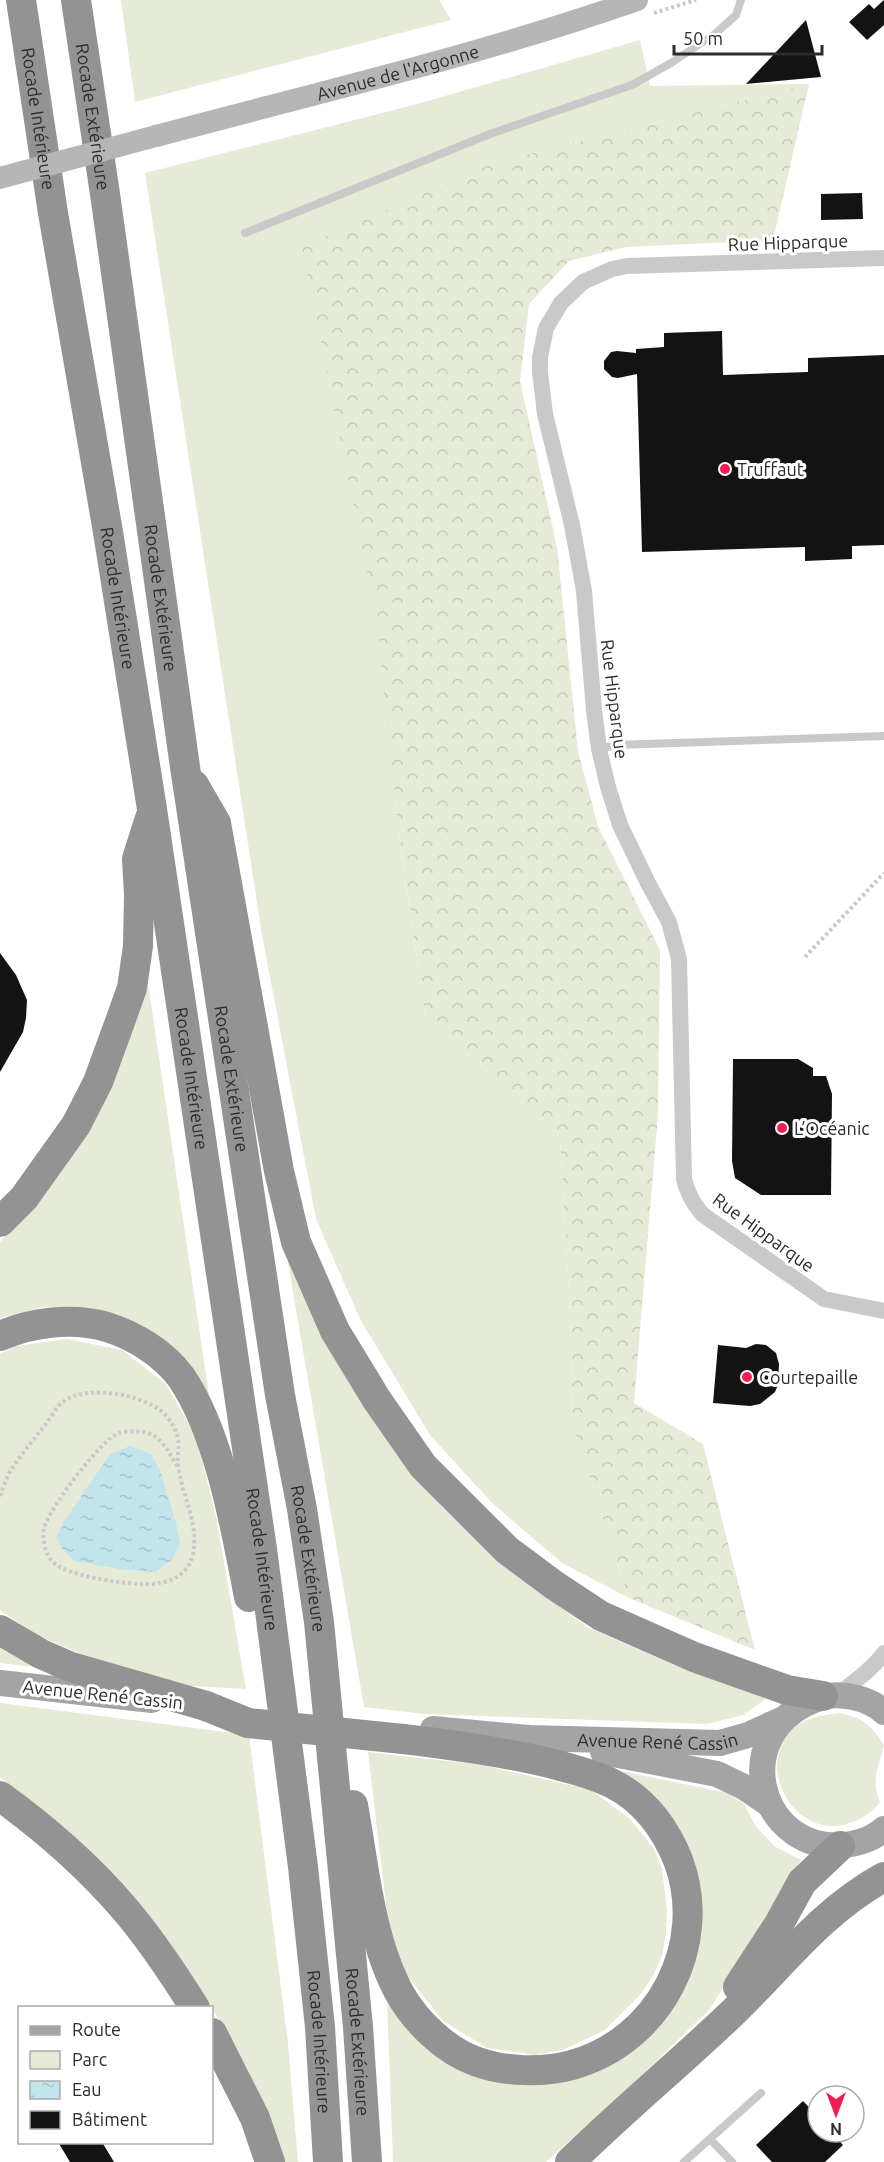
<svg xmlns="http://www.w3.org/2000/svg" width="884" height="2162" viewBox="0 0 884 2162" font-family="Ubuntu,sans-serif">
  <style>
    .green { fill: #e5ebd7 }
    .forest { fill: url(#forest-crowns) }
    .water { fill: url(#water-ripples) }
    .building { fill: #131313 }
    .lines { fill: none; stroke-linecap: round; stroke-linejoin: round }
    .path { stroke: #c9c9c9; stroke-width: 4; stroke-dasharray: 3 3; stroke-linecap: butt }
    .service { stroke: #c9c9c9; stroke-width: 8 }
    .minor { stroke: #c9c9c9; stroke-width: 16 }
    .secondary { stroke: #b6b6b6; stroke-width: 22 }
    .primary { stroke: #a4a4a4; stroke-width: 26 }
    .motorway { stroke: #939393; stroke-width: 30 }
    .secondary-bridge { stroke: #b6b6b6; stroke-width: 22 }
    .motorway-bridge { stroke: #939393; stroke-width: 30 }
    .poi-dot { fill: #f41c50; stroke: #fff; stroke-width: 2 }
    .labels { text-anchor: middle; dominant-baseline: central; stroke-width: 6; stroke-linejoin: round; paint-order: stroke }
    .street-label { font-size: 18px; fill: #2c2c2c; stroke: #fff }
    .poi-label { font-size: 18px; fill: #2c2c2c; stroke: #fff; text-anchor: start }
  </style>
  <defs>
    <pattern id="forest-crowns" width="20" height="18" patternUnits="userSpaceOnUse" patternTransform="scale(1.5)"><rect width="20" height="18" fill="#e5ebd7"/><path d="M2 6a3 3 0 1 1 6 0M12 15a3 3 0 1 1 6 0" fill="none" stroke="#c5cab9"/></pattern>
    <pattern id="water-ripples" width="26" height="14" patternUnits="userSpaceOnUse" patternTransform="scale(1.5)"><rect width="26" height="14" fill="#c1e4ed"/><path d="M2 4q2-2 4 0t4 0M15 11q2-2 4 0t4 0" fill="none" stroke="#a6c4cb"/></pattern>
  </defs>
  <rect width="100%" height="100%" fill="#fff"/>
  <g class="green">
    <path d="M121,0H439L451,20L135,102Z"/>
    <path d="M640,40L650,86L809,84L494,163L378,624L396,811L425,1014L560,1138L570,1311L573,1427L629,1598L562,1563L492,1503L430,1435L361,1321L316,1219L262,935L145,173L410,106Z"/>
    <path d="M146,970L209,1395L182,1357L144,1326L96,1310L44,1307L0,1318V1242L21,1219Z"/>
    <path d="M287,1257L384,1432L443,1508L476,1540L513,1572L587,1627L681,1668L767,1698L743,1715L707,1724L424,1714L364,1707Z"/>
    <path d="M67,1339L122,1350L166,1384L196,1437L216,1516L246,1689L192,1686L111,1667L35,1634L0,1610V1354L16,1346Z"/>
    <path d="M0,1647L34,1667L0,1663Z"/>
    <path d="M0,1703L249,1735L288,2043L298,2162H284L248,2070L212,2008L76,1839L0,1777Z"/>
    <path d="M840,1713C865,1719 870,1724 884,1745C879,1767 870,1779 880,1802C871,1814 860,1820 847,1824C797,1839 755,1771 790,1732C802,1718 822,1715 840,1713Z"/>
    <path d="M368,1752L482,1765L591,1790L630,1819L654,1849L662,1869L667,1911L666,1934L662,1956L652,1978L639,1996L605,2030L563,2050L535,2055L487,2048L443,2021L406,1974L389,1930Z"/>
    <path d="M621,1771L728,1793L744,1804L755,1825L774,1846L801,1860L710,2009L633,2084L546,2162H393L387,1998L423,2043L551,2082L683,1990L700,1942L699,1880L680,1829L656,1798Z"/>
  </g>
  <path class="forest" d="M809,84L773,240L626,247L569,261L529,304L520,381L557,547L578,751L598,826L660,950L658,1114L634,1403L703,1444L755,1650L629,1598L573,1427L570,1311L560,1138L425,1014L396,811L377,624L302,247L494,163Z"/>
  <path class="water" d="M130,1446L151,1454L160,1470L176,1523L180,1544L172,1560L155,1572L119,1569L75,1561L63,1550L56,1538L63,1523L110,1454Z"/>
  <g class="building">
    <path d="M884,0V25L867,40L849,22L869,4L874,9Z"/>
    <path d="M806,20L821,77L746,84Z"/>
    <path d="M862,193L863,219L821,220V194Z"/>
    <path d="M722,331L723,375L808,372V358L884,355V545L852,546V559L805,561V547L642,552L637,374L618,378L612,377L604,369V361L611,352L617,351L636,353V349L664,347V333Z"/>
    <path d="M0,953L16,975L27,1000L26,1018L23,1032L0,1072Z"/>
    <path d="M733,1059H798L813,1068V1076H826L832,1094L831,1195H761L735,1178L732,1161Z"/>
    <path d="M756,1344L766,1345L776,1353L779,1364L778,1385L775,1392L760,1404L750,1406L713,1403L718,1345L746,1348Z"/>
    <path d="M803,2101L818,2117V2132H831L843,2145L825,2162H772L756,2145Z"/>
    <path d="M58,2142H102L114,2162H70Z"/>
  </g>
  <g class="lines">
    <g class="path">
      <path d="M654,13L696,0"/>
      <path d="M805,957L884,873"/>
      <path d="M0,1496C4,1486 7,1475 13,1467C23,1452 35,1438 46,1424C51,1417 56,1407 63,1402C85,1383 152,1395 168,1418C185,1441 175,1447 179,1470C183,1499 199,1523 193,1554C187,1580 163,1585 140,1584C119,1583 67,1576 53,1562C45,1555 42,1538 44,1528C49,1509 101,1439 119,1433C125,1431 136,1431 142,1432C161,1433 170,1455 179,1469"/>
    </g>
    <g class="service">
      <path d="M245,233L490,134L632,85L671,63L715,34L736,15L741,0"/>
      <path d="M599,749L616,745L884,736"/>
      <path d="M710,2139L732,2162"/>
      <path d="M684,2162L761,2093"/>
    </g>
    <g class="minor">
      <path d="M884,258L627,266L612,269L583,282L561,303L546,328L540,357V372L545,414L572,525L584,591L594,710L599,749L608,787L620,825L648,883L669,922L679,959L684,1179C687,1193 693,1203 702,1214L824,1299L884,1311"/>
      <path d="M838,1695C854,1681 872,1670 884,1653"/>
    </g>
    <path class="secondary" id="s1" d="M156,136C317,93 480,55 637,0"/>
    <g class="primary">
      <path d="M0,1683L152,1700"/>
      <path d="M884,1712C869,1698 839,1691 820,1698C722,1731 760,1860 851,1844C863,1842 875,1837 884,1829"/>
      <path id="s2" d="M433,1729L529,1738L720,1743L748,1735L781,1720"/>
      <path d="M603,1752L717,1774L744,1787L769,1804"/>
    </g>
    <g class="motorway">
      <path id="s3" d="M21,0L53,213L108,532L152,809L262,1549L303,1867L320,2027L328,2162"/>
      <path id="s4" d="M76,0L105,194L185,767L280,1395L302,1509L319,1622L358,2027L367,2162"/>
      <path d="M194,785L216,823L279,1171L296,1242L335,1331L377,1400L423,1466L507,1550L554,1585L601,1616L694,1657L787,1690L823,1696"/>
      <path d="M0,1222L24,1198L76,1125L98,1082L121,1019L132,988L138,946L139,895L137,859L150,818"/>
      <path d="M0,1336C32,1322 73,1317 107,1327C135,1336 163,1353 181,1377C220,1434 236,1530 249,1597"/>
      <path d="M0,1630L41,1654L71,1667L206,1706"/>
      <path d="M0,1796C44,1828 87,1865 123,1907C150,1938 173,1973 195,2008"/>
      <path d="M353,1805C364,1865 370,1940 400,1994C416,2022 445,2050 475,2061C503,2072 543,2073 572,2065C659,2041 710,1945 678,1860C665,1828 644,1800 613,1784C596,1775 575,1770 557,1765C507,1752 455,1745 403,1739"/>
      <path d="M738,1987L779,1924L802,1882L840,1846"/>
      <path d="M212,2033L255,2118L270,2162"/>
      <path d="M570,2162C620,2113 674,2068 725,2020C779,1970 817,1914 884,1877"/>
    </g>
    <path class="secondary-bridge" d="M0,178L156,136"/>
    <path class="motorway-bridge" d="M206,1706L248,1723L403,1739"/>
  </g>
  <g class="poi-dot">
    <circle cx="725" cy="469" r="6"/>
    <circle cx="782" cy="1128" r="6"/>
    <circle cx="747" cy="1377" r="6"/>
  </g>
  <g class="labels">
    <g class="street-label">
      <text stroke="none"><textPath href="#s1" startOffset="250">Avenue de l'Argonne</textPath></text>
      <text stroke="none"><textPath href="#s4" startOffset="118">Rocade Extérieure</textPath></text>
      <text stroke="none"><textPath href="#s3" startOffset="120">Rocade Intérieure</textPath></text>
      <text transform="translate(788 242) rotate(-2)">Rue Hipparque</text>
      <text stroke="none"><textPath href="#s3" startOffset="606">Rocade Intérieure</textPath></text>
      <text stroke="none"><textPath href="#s4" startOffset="604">Rocade Extérieure</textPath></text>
      <text transform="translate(615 699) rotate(83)">Rue Hipparque</text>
      <text stroke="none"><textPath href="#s3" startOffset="1092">Rocade Intérieure</textPath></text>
      <text stroke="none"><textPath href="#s4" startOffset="1090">Rocade Extérieure</textPath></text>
      <text transform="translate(764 1232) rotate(36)">Rue Hipparque</text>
      <text stroke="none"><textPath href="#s3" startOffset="1578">Rocade Intérieure</textPath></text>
      <text stroke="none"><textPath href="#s4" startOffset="1576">Rocade Extérieure</textPath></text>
      <text transform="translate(103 1694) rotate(6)">Avenue René Cassin</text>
      <text stroke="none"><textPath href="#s2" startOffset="225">Avenue René Cassin</textPath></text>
      <text stroke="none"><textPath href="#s3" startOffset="2064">Rocade Intérieure</textPath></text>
      <text stroke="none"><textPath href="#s4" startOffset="2062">Rocade Extérieure</textPath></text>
    </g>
    <g class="poi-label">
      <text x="737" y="469">Truffaut</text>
      <text x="794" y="1128">L’Océanic</text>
      <text x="759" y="1377">Courtepaille</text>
    </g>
  </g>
  <rect x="18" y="2006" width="195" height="138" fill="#ffffff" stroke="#ababab" stroke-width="1.5"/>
  <rect x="30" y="2026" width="30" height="9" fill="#a4a4a4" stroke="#ababab" stroke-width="1.5"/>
  <text x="72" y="2036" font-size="18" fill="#2c2c2c">Route</text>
  <rect x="30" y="2051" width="30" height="18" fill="#e5ebd7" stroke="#ababab" stroke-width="1.5"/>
  <text x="72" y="2066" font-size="18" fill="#2c2c2c">Parc</text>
  <rect x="30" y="2081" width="30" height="18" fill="url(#water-ripples)" stroke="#ababab" stroke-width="1.5"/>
  <text x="72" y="2096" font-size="18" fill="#2c2c2c">Eau</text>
  <rect x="30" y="2111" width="30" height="18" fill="#131313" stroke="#ababab" stroke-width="1.5"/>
  <text x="72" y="2126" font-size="18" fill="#2c2c2c">Bâtiment</text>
  <g transform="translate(836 2114) rotate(180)"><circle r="28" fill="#ffffff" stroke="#ababab" stroke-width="1.5"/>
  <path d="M0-4.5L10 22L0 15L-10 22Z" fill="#f41c50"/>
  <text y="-9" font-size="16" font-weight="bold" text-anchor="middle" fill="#2c2c2c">N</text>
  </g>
  <path d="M674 45v9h148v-9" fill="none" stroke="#2c2c2c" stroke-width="3"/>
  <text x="683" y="45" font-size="18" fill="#2c2c2c" stroke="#ffffff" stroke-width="4.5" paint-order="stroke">50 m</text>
</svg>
